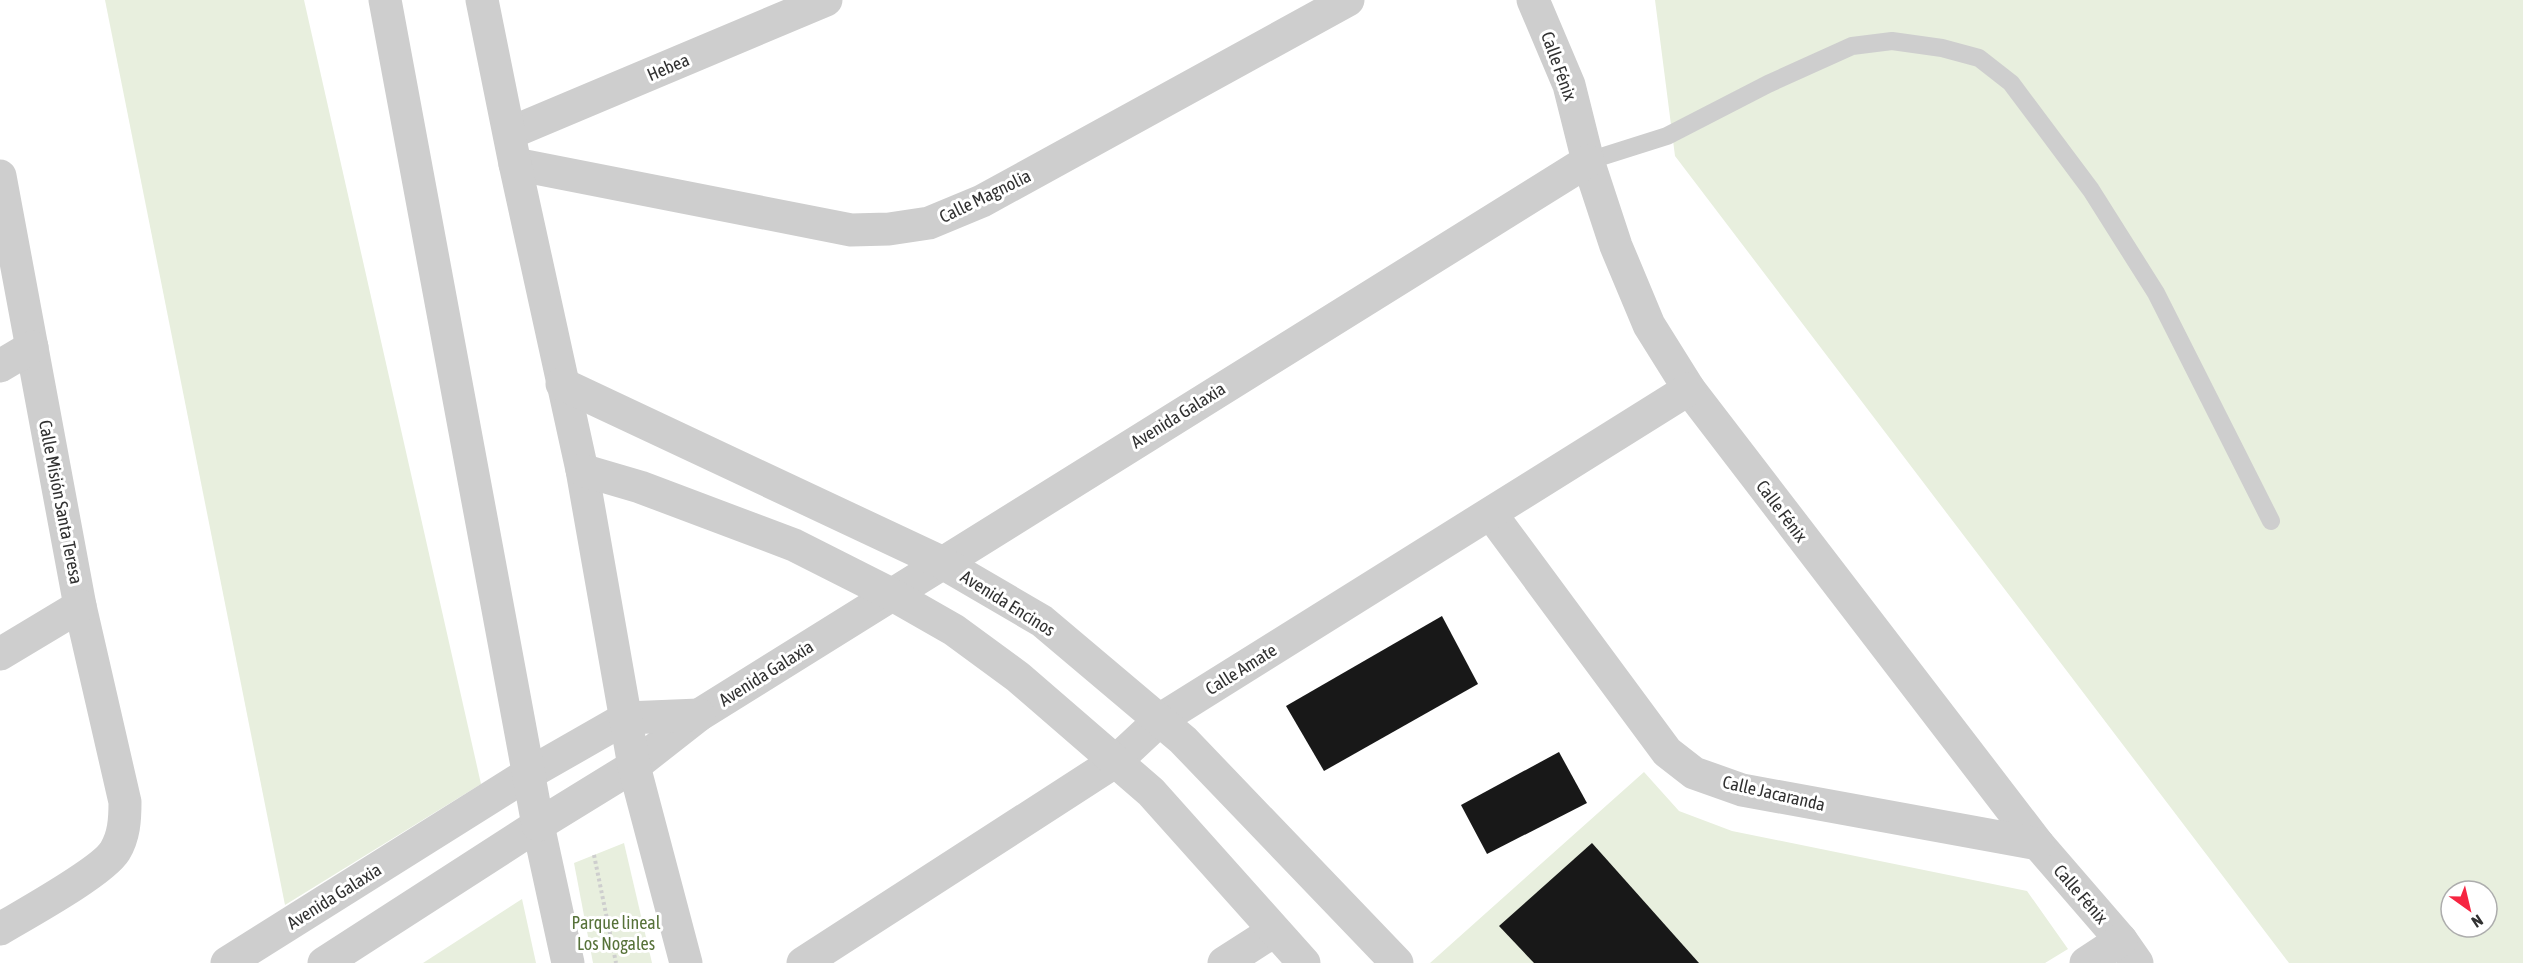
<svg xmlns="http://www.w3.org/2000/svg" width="2523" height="963" viewBox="0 0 2523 963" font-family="'Asap Condensed',sans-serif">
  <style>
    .green { fill: #e8efde; fill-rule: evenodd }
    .building { fill: #181818 }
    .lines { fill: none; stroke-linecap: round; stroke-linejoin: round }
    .path { stroke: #cecece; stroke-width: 4; stroke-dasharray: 3 3; stroke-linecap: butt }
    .service { stroke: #cecece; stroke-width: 18 }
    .minor { stroke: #cecece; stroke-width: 33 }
    .tertiary { stroke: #cecece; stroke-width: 33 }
    .labels { text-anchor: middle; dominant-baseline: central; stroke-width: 6; stroke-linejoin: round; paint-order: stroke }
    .street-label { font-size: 18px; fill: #313131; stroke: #fff }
    .park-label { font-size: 18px; fill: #577239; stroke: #fff }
  </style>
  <rect width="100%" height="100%" fill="#fff"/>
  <g class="green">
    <path d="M105,0H304L481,784L285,905Z"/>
    <path d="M1655,0H2523V963H2289L1675,156ZM2451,891H2487V927H2451Z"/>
    <path d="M1644,772L1679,811L1732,831L2027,891L2068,949L2045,963H1430Z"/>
    <path d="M624,843L652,963H593L574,863Z"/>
    <path d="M522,899L536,963H423Z"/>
  </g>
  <g class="building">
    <path d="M1442,616L1478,684L1324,771L1286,706Z"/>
    <path d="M1559,752L1587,803L1487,854L1461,805Z"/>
    <path d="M1592,843L1699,963H1534L1499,926Z"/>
  </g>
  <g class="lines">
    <path class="path" d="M594,855L616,963"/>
    <path class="service" d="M1588,161L1667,136L1768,84L1852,46L1892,41L1942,48L1979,58L2011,83L2091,190L2156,293L2271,521"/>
    <g class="minor">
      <path d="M1533,0L1569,85L1588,161L1616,246L1649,325L1689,389L2038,844L2121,940L2137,963"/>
      <path d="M510,133L826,0"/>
      <path d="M515,164L851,230L889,229L929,223L982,201L1348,0"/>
      <path d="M0,176L80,606L125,802C125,820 124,836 115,851C102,872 25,914 0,929"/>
      <path d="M0,366L32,347"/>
      <path d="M1491,514L1667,752L1694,773L1742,790L2038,844"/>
      <path d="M0,654L80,606"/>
      <path d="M634,766L699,715L1588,161"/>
      <path d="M227,963L528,774L626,718L699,715"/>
      <path d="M324,963L538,825L568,963"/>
      <path d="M803,963L1116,761L1161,719L1689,389"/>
      <path d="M1224,963L1274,931"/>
      <path d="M2086,963L2121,940"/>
    </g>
    <g class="tertiary">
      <path d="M385,0L538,825L634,766"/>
      <path d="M482,0L515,164L582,470L634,766L686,963"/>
      <path d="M562,384L941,562L1042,621L1183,740L1397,963"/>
      <path d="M582,470L640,487L794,545L891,594L954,630L1018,677L1151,792L1304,963"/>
    </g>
  </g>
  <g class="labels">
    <g class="street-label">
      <text transform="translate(1559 66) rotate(70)">Calle Fénix</text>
      <text transform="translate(668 67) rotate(-23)">Hebea</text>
      <text transform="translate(985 196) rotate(-26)">Calle Magnolia</text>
      <text transform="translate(1178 415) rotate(-32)">Avenida Galaxia</text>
      <text transform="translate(61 502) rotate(79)">Calle Misión Santa Teresa</text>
      <text transform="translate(1782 511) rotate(53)">Calle Fénix</text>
      <text transform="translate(1008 603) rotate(32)">Avenida Encinos</text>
      <text transform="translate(1241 669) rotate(-32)">Calle Amate</text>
      <text transform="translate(766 673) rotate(-32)">Avenida Galaxia</text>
      <text transform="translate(1774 793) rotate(13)">Calle Jacaranda</text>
      <text transform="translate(2081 894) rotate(49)">Calle Fénix</text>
      <text transform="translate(334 896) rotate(-32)">Avenida Galaxia</text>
    </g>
    <g class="park-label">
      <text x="616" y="922">Parque lineal<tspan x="616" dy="21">Los Nogales</tspan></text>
    </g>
  </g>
  <g transform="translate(2469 909) rotate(146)"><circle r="28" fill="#ffffff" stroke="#adadad" stroke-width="1.5"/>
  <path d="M0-4.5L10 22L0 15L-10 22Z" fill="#f62541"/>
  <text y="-9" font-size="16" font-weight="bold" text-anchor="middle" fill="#313131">N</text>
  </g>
</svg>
